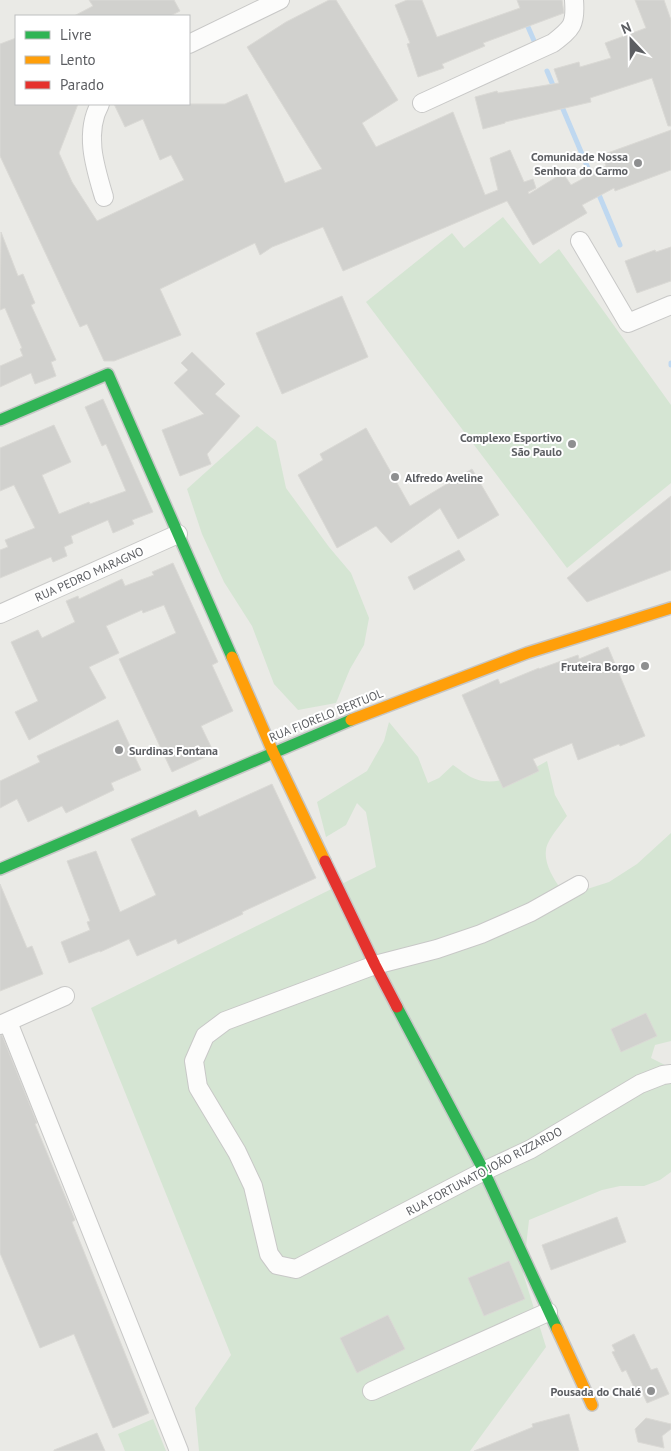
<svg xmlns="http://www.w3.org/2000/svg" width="671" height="1451" viewBox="0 0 671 1451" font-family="'PT Sans',sans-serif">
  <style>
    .green { fill: #d5e5d3 }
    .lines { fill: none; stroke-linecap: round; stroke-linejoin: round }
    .stream { stroke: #bfd8f0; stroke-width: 5 }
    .building { fill: #d1d1ce; stroke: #dad9d5 }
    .street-casing { stroke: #c8c8c7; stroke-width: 20 }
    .fast-casing { stroke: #c6c6c6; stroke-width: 14 }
    .slow-casing { stroke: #c6c6c6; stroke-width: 14 }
    .jam-casing { stroke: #c6c6c6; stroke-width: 14 }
    .street { stroke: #fcfcfb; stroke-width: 18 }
    .fast { stroke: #30b455; stroke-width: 11 }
    .slow { stroke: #ff9f0a; stroke-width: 11 }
    .jam { stroke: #e5322d; stroke-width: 11 }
    .poi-dot { fill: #8e8f90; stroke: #fff; stroke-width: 2 }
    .labels { text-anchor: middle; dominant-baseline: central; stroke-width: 4; stroke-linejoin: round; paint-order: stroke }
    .poi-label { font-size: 12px; font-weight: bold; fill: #5c5e62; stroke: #fff; text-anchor: end }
    .street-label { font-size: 12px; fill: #5c5e62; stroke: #fff }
  </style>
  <rect width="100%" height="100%" fill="#eaeae6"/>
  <g class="green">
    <path d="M503,217L540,264L559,249L671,405V483L567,568L366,302L452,233L464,248Z"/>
    <path d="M257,426L276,441L286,488L329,547L351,573L369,618L364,645L350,669L336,703L298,710L274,684L252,626L224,582L202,534L187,489Z"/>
    <path d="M389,722L418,757L428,783L439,778L453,765C459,769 466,775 473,778C495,789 528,772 547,761L555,795L567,816C561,824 547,840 546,850C544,863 553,878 560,888L581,891L609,882L637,864L671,833V1041L655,1045L651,1058L671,1068V1172L660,1180L644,1186H620L602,1190L529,1220L523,1273L546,1347L470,1451H199L195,1408L231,1355L91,1008L376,867L366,812L357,803L346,825L326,837L317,802L367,771L384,741Z"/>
    <path d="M153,1419L166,1451H125L118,1434Z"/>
  </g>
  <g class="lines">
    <g class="stream">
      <path d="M525,20L535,43"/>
      <path d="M547,71L555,90"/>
      <path d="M560,102L593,180"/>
      <path d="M597,190L620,245"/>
      <path d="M671,363V365"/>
    </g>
  </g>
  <g class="building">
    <path d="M89,0H174L180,11L170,16H74L93,6Z"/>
    <path d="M329,0H336L398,100L362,123L376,147L453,112L485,195L498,190L490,158L510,150L524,182L533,179L536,188L528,192L529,194L563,173L571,185L606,166L602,155L671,130V170L615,191L614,188L582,205L587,213L533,245L507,201L343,271L323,227L272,247L260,255L255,243L160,289L181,335L114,361H104L87,324L80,327L0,156V44L16,38V104H78L59,153L72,182L97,221L184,180L171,155L160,160L143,119L125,127L114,104H225L247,94L285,183L322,169L247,47L286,22Z"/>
    <path d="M407,0H422L437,37L520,8L517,0H562L564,13L483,43L485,46L442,64L444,68L418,77L407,44L410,43L395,5Z"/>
    <path d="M635,0H664L671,20V126H668L652,78L590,98L591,102L505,122V123L483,129L475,97L497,91L498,93L559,83L554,69L579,62L580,67L611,58L605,43L646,28Z"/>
    <path d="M1,232L18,276L23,274L35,303L31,305L56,360L51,362L56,376L35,384L31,373L0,387V366L23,356L20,349L22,348L5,308L0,310Z"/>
    <path d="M671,247V281L637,293L625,261L655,250L656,252Z"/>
    <path d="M342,296L368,357L282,394L256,333Z"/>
    <path d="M192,352L225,384L215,394L240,416L207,454L211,464L180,476L162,430L204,414L174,383L188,370L181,363Z"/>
    <path d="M103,399L153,512L132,520L134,524L113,533L108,520L71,536L73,543L64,547L67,556L53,562L51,557L0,578V550L8,547L5,540L35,528L14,485L0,491V448L54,425L71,462L42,475L59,514L89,502L90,504L126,491L106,444L102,446L85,407Z"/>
    <path d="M366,428L410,506L472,469L499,515L458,539L440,508L391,543L376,526L337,548L298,475L323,460L320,454Z"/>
    <path d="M671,496V570L587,602L567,578Z"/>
    <path d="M459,550L465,560L414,590L408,577Z"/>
    <path d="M173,563L218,662L212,665L233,711L201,726L214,753L172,772L119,659L176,633L164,605L143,613L142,610L106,626L119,653L89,667L106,698L29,740L15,712L38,701L11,642L38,630L42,638L75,622L66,601L78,596L79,599L122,579L125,586L154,575L152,572Z"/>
    <path d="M608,647L645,736L620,746L619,744L578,760L572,743L533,759L539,771L503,788L462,695L498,679L500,684L539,668V669L578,655L579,659Z"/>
    <path d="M118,720L141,770L111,783L114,790L66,813L62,806L28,822L17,799L0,808V781L40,762L37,756Z"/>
    <path d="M272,784L316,878L242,912L243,914L178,944L176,939L137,956L129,939L100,952V951L69,963L61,942L90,930L87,922L90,921L67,861L96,851L120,912L156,895L131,839L196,810L199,817Z"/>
    <path d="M0,884L27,948L32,946L43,974L0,991Z"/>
    <path d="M646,1013L657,1036L621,1052L611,1029Z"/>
    <path d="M0,1035H2L37,1123L35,1124L75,1220L72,1222L149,1413L113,1428L74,1334L40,1348L0,1253Z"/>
    <path d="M617,1217L626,1242L551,1270L542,1245Z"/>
    <path d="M509,1261L525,1299L484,1316L468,1278Z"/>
    <path d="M388,1315L405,1349L357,1373L340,1338Z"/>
    <path d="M634,1334L651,1370L657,1368L669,1394L647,1403L642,1392L637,1394L626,1370L622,1372L612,1352L615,1351L612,1345Z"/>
    <path d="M569,1414L579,1451H474L533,1427L532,1424Z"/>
    <path d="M646,1418L671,1424V1429L662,1436L664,1448L638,1442L635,1429Z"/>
    <path d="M97,1433L105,1451H54V1450Z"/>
  </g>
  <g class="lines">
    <g class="street-casing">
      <g id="street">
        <path d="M189,44L280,0"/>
        <path d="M422,103L553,43C572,28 576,25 574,0"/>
        <path d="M100,104C84,133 95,167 104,197"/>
        <path d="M580,241L628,323L671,305"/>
        <path d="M0,614L178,534"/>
        <path d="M579,885L531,912L481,934L437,949L375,965L225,1021L205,1036L194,1061L198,1087L237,1152L253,1186L269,1254L277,1265L296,1269L484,1171L531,1149L640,1084L663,1075L671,1074"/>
        <path d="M8,1022L179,1451"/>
        <path d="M0,1025L65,996"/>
        <path d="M372,1391L548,1312"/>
      </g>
    </g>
    <g class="fast-casing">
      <g id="fast">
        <path d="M0,420L108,374L232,657"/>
        <path d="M0,869L351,720"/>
        <path d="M397,1007L484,1171L557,1329"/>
      </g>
    </g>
    <g class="slow-casing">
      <g id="slow">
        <path d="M232,657L273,752L325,861"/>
        <path d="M351,720L527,653L671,608"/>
        <path d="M557,1329L592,1405"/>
      </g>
    </g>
    <g class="jam-casing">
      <path id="jam" d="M325,861L375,965L397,1007"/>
    </g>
    <use href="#street" class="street"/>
    <use href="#fast" class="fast"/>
    <use href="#slow" class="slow"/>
    <use href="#jam" class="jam"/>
  </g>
  <g class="poi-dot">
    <circle cx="638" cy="163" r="5"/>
    <circle cx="572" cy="444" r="5"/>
    <circle cx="395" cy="477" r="5"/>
    <circle cx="645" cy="666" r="5"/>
    <circle cx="119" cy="750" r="5"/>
    <circle cx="651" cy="1391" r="5"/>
  </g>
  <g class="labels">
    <g class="poi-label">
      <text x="628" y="156">Comunidade Nossa<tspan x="628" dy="14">Senhora do Carmo</tspan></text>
      <text x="562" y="437">Complexo Esportivo<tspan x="562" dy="14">São Paulo</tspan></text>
      <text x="405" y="477" text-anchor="start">Alfredo Aveline</text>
      <text x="635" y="666">Fruteira Borgo</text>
      <text x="129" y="750" text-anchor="start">Surdinas Fontana</text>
      <text x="641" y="1391">Pousada do Chalé</text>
    </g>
    <g class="street-label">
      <text transform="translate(89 574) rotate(-24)">RUA PEDRO MARAGNO</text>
      <text transform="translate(326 715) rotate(-22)">RUA FIORELO BERTUOL</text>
      <text transform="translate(484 1171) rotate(-28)">RUA FORTUNATO JOÃO RIZZARDO</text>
    </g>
  </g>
  <rect x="15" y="15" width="175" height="90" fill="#ffffff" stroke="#bebfc0"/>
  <rect x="25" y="31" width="25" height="8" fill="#30b455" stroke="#bebfc0"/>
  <text x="60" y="40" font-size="15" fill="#5c5e62">Livre</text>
  <rect x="25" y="56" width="25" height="8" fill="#ff9f0a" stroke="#bebfc0"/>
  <text x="60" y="65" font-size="15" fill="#5c5e62">Lento</text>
  <rect x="25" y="81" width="25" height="8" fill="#e5322d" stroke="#bebfc0"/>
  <text x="60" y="90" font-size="15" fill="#5c5e62">Parado</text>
  <g transform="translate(631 40) rotate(338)" stroke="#ffffff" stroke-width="4" paint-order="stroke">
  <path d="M0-4L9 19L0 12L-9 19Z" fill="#5c5e62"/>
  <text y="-8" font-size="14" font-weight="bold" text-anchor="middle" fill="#5c5e62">N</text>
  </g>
</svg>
